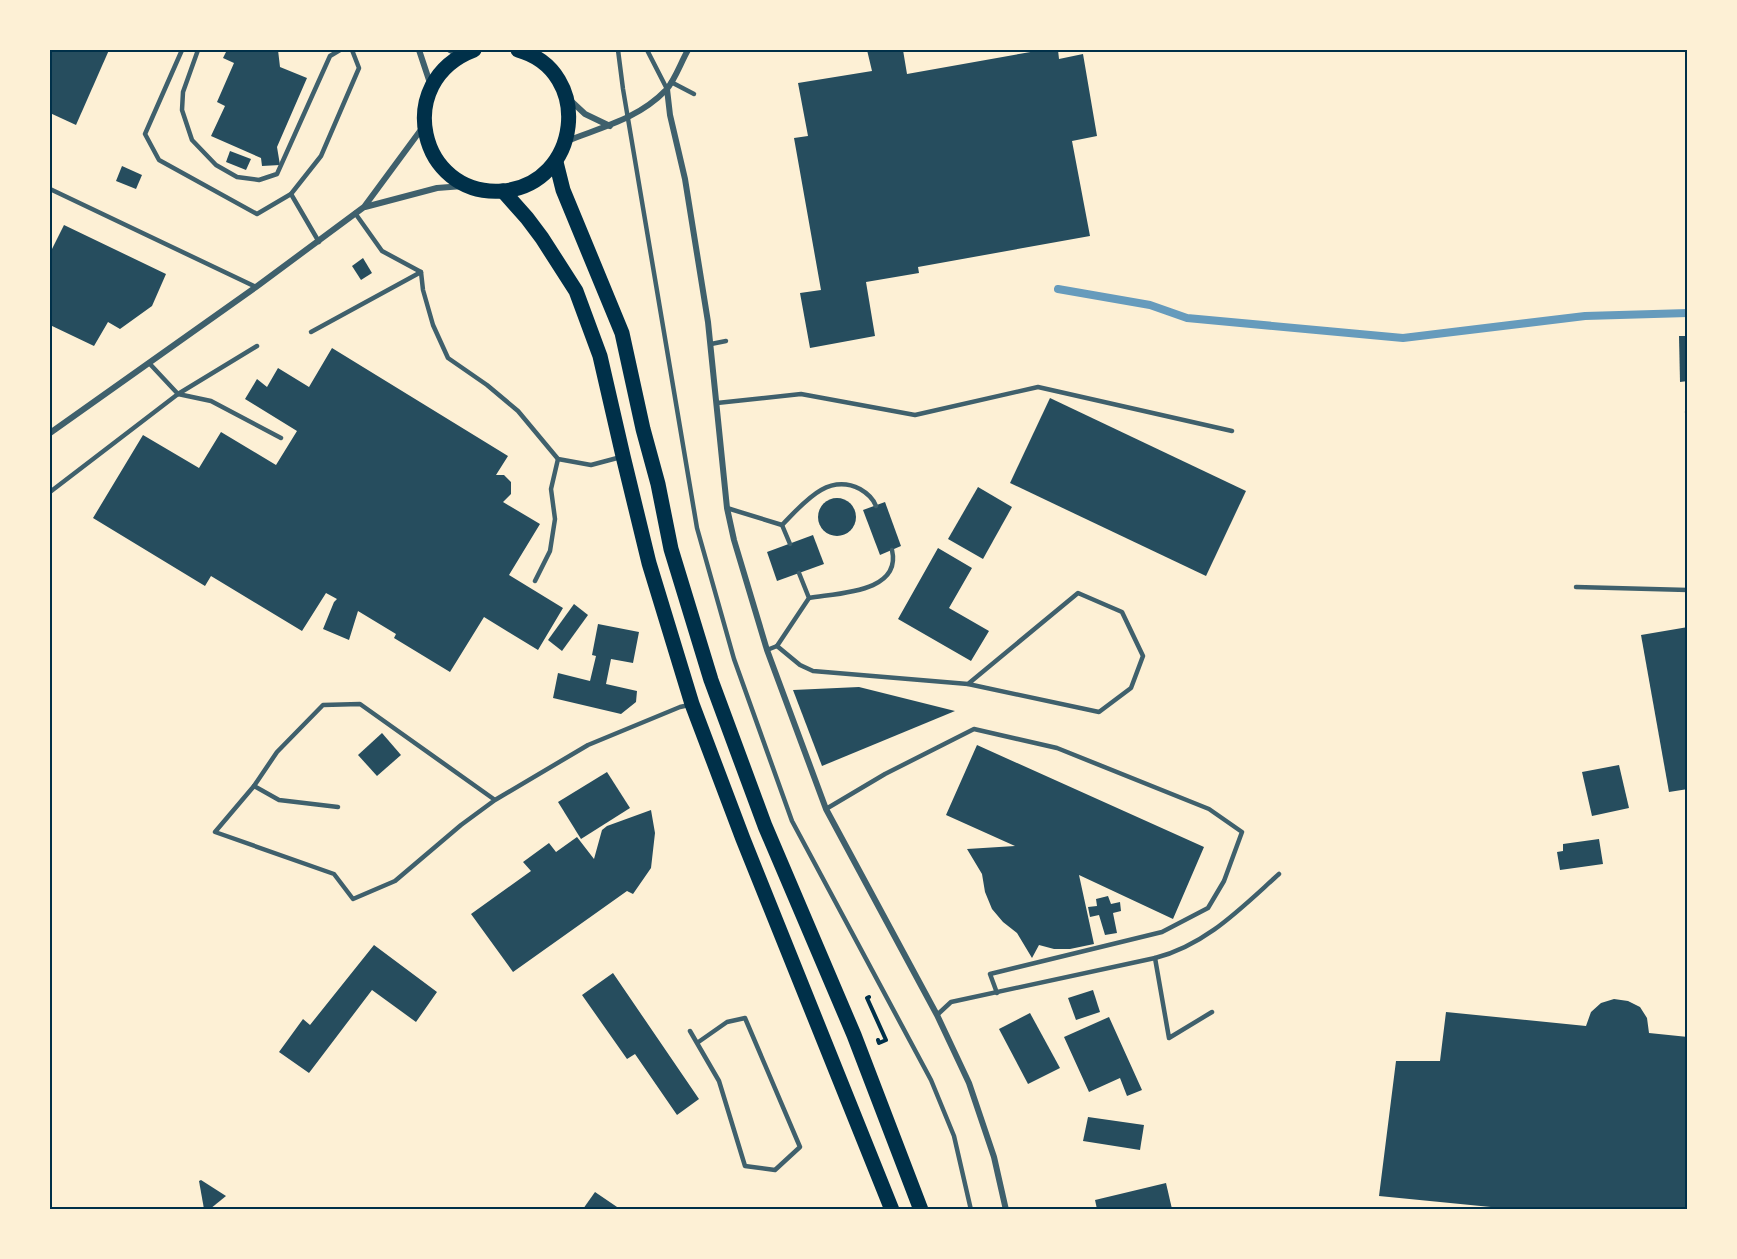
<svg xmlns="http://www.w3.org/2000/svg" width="1737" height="1259" viewBox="0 0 1737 1259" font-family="'IBM Plex Serif',serif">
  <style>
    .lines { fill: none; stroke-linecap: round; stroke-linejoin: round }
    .stream { stroke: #669bbc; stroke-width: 8 }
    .building { fill: #264d5e }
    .path { stroke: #003049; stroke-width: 4 }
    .service { stroke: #3f606c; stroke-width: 4.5 }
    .minor { stroke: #3f606c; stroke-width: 6 }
    .primary { stroke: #003049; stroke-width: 15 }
    .neatline { fill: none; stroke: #003049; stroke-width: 2 }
  </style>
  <rect width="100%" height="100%" fill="#fdf0d5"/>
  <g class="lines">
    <path class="stream" d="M1058,289L1150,305L1187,318L1403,338L1585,316L1688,313"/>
  </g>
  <g class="building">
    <path d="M50,50H109L76,125L50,113Z"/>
    <path d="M227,50H278L280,67L307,78L277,147L280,165L262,166L261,158L211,136L225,106L217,102L234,63L223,58Z"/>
    <path d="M867,50H903L907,74L1042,50H1058L1059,59L1083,54L1097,136L1072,141L1090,236L918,267L919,273L866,282L875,336L810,348L800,293L821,290L794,138L808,136L798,83L872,71Z"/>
    <path d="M230,151L251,159L246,170L226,162Z"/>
    <path d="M122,166L142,175L136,189L116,181Z"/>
    <path d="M64,225L166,274L152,306L120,329L108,322L94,346L50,325V253Z"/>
    <path d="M363,258L372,273L361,280L352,266Z"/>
    <path d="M1679,336H1688V381L1680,382Z"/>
    <path d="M332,348L508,456L496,475H504L511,482V494L503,502L540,524L509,575L563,608L538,650L484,617L450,672L394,638L396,634L358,611L349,640L323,629L334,602L337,599L326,593L302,631L211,576L205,586L93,518L143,435L199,468L221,432L276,465L297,431L245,399L257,379L267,387L278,368L309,387Z"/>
    <path d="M1050,398L1246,491L1206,576L1010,483Z"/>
    <path d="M978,487L1012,507L983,559L948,539Z"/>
    <circle cx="837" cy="517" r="19"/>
    <path d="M885,502L901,546L880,555L863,510Z"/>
    <path d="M813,535L824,564L777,581L767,552Z"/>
    <path d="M938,548L972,568L949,608L989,631L971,661L898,619Z"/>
    <path d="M574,604L588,615L562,651L548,640Z"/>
    <path d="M598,624L639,632L633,663L611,659L606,684L637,691L636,702L621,714L553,698L558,673L590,681L596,656L592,655Z"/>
    <path d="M1688,627V789L1669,792L1641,635Z"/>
    <path d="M859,687L955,711L822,766L793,690Z"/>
    <path d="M382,733L401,755L377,776L358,755Z"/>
    <path d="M977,745L1204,847L1173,919L1079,875L1094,944L1070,949H1054L1039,945L1032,958L1017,933L1003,922L992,909L985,892L982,874L967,849L1015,846L946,815Z"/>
    <path d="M1619,765L1629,808L1592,816L1582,772Z"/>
    <path d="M607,772L630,808L581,839L558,802Z"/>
    <path d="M651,810L655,833L651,868L633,894L627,891L513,972L471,914L531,871L523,862L549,843L556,852L577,837L594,859L602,830L607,826Z"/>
    <path d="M1599,839L1603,864L1560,870L1557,852L1563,851V844Z"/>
    <path d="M1108,896L1111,904L1120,902L1121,911L1113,913L1117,933L1105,935L1099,915L1090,917L1088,907L1097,906L1096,899Z"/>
    <path d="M374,945L437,992L416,1022L372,990L309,1073L279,1052L303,1019L310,1025Z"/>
    <path d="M613,973L699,1099L677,1115L635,1054L627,1059L582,995Z"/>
    <path d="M1093,990L1100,1012L1076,1020L1068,998Z"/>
    <path d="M1614,999L1628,1001L1640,1007L1647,1018L1649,1033L1688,1037V1209H1511L1379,1196L1396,1061H1440L1446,1012L1586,1026L1591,1012L1601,1003Z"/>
    <path d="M1030,1013L1060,1068L1028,1084L999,1029Z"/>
    <path d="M1109,1017L1142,1090L1127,1096L1120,1078L1089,1092L1064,1037Z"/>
    <path d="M1088,1117L1144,1125L1140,1150L1083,1141Z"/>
    <path d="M201,1180L226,1196L210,1209H204L199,1181Z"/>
    <path d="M1166,1183L1172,1209H1097L1095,1200Z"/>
    <path d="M595,1192L620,1209H583Z"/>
  </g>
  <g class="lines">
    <path class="path" d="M869,997L867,998L886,1040L879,1043L878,1040"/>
    <g class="service">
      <path d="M182,50L145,134L159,160L257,214L291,194L321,156L359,68L352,50"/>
      <path d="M198,50L183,92L182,110L192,140L216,165L237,177L259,180L277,174L330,56L340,50"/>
      <path d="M618,50L623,89L697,528L734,659L792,821L931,1080L954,1136L971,1210"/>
      <path d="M647,50L667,89"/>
      <path d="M671,82L694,94"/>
      <path d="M50,189L256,287"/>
      <path d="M291,194L319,242"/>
      <path d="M355,213L382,251L421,272L423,290L433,325L448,358L487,385L518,411L558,459L591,465L621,457"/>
      <path d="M311,332L421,272"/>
      <path d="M711,344L726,341"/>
      <path d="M178,394L211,401L281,438"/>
      <path d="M178,394L257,346"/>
      <path d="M717,403L801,394L915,415L1038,387L1232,431"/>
      <path d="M1687,412H1688"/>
      <path d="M50,492L178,394L149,363"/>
      <path d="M727,508L782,525L790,544"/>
      <path d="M782,525C803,504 827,472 860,489C867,493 873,498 876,506"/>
      <path d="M535,581L550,551L555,519L551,489L558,459"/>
      <path d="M1576,587L1688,590"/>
      <path d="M809,598C837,593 902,593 892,550"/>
      <path d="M777,646L800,665L813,671L968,684L1099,712L1131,688L1143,656L1122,612L1078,593L968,684"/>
      <path d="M767,650L777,646L809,598L799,573"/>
      <path d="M254,786L279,800L338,807"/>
      <path d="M495,800L461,825L395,881L353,899L334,874L215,832L254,786L277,752L323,705L360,704L495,800L588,745L680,707L689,705"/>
      <path d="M826,809L885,774L974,729L1057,748L1209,809L1242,832L1224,881L1208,908L1162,932L990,974L997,993"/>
      <path d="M1155,958C1206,945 1241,908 1279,874"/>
      <path d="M937,1015L951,1002L1155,958L1169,1038L1212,1012"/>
      <path d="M690,1031L719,1081L745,1166L775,1170L800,1147L745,1018L727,1022L697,1043"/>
    </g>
    <g class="minor">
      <path d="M419,50L431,86"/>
      <path d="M450,50L460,55"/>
      <path d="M667,89L670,115L685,179L708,322L727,508L734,540L767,650L826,809L937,1015L969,1083L994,1157L1006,1210"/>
      <path d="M570,100L585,114L610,126"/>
      <path d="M567,141C602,127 638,119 666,90C675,80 681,62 688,50"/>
      <path d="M365,207L437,188L463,186"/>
      <path d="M50,433L256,287L364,207L423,127"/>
      <path d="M1278,1210H1282"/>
    </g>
    <g class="primary">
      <path d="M474,50C392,81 419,197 502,191C581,185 594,71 518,50"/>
      <path d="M556,162L563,190L622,333L643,429L658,484L671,549L711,680L765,826L854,1035L921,1210"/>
      <path d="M503,191L527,218L542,238L576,291L600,356L623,456L649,563L692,704L743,839L892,1210"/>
    </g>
  </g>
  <rect width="1737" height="1259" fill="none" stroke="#fdf0d5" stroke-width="102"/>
  <rect x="51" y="51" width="1635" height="1157" class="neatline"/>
</svg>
